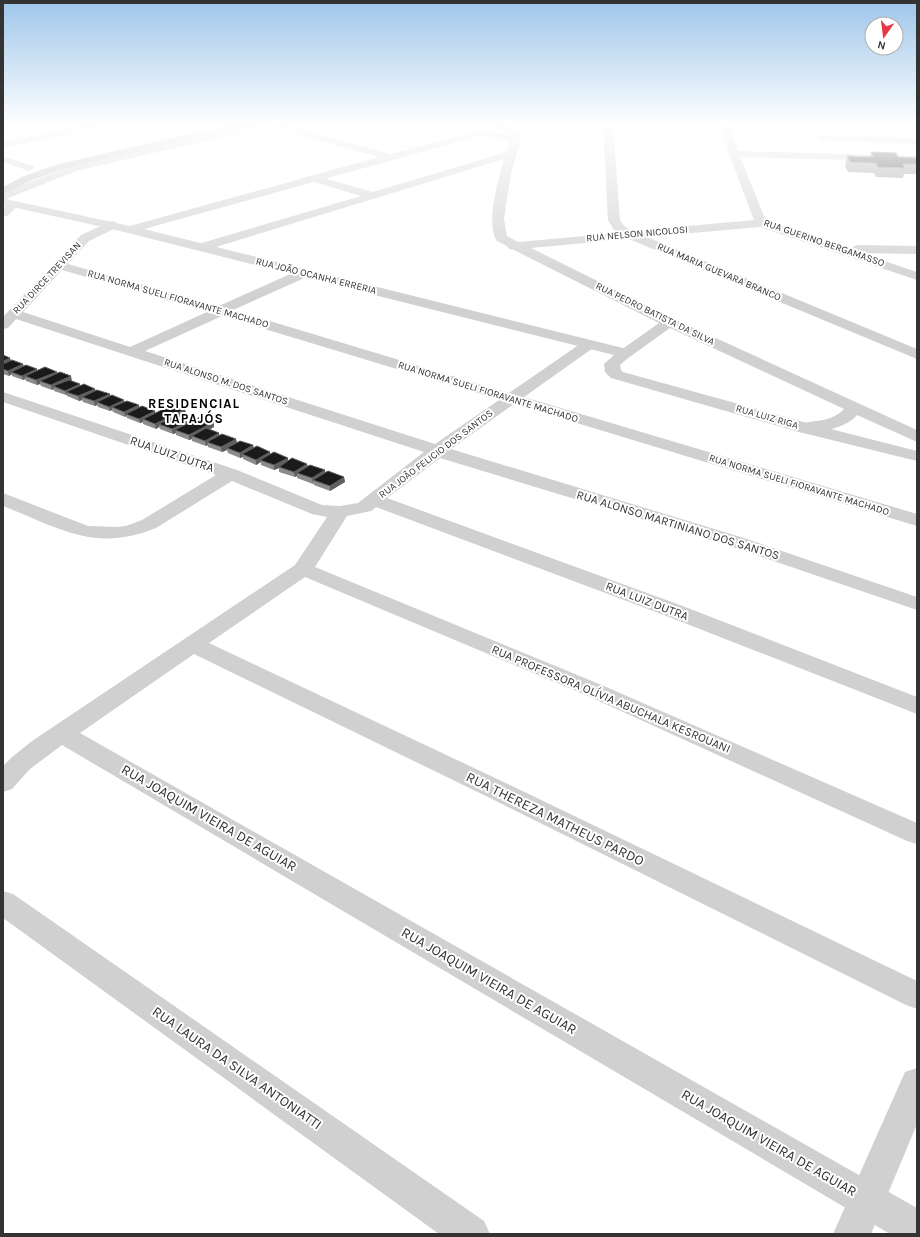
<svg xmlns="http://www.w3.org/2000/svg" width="920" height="1237" viewBox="0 0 920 1237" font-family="Karla,sans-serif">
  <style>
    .green { fill: #e6ecdf }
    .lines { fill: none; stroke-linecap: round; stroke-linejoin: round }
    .minor { fill: #d0d0d0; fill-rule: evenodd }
    .tertiary { fill: #d0d0d0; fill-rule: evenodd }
    .secondary { fill: #bdbdbd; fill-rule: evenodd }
    .wall { fill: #8c8c8c }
    .shaded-wall { fill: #5f5f5f }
    .building { fill: #1a1a1a; stroke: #5f5f5f }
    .labels { text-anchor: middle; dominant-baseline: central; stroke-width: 4; stroke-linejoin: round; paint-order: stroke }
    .far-street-label { font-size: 10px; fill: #333; stroke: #fff }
    .street-label { font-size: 12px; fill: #333; stroke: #fff }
    .far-district-label { font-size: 13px; font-weight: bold; letter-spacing: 1px; fill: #000; stroke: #fff }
    .near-street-label { font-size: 14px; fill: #333; stroke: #fff }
  </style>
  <rect width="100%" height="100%" fill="#fff"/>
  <path class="green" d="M624,125H713L716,132L625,130Z"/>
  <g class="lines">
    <g class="minor">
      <path d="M85,125H103L98,128L3,148V142Z"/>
      <path d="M505,125H515L521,139L511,174L506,205L504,219L507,236L518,242L618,233L614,230L608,220L603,125H613L620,220L623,225L632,231L754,220L729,154L720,125H730L738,151L917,156V162L740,157L766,221L852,250L854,246L858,245L917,246V254L861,253L917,272V280L760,227L647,237L917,349V359L629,239L531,248L674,319L917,430V442L857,415C847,428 814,435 799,432L796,428L799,424C815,420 832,422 844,409L670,328L631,356L626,358L621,356L618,353L621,350L659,323L514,250L509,249L507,246L497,241C485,223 499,178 504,159L206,250H198L196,247L198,244L361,196L308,180L307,178L308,176H316L373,192L507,152L510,141L478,136L473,133L478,130L509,135Z"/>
      <path d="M822,135L917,138V144L819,140L817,138L819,136Z"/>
      <path d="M3,156L33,166L34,168L29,171L3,162Z"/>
      <path d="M14,201L18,202L20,204L7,216L3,217V208L10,202Z"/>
      <path d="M112,221L116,222L118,225L116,228L89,241L68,264L219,306L299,270H309L311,273L309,276L233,310L509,393L583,342L588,340L593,342L596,345L593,348L524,397L917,514V526L514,404L451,449L744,538L917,597V610L730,546L440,458L387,498L680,605L917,697V714L664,615L376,507L371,511L347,516L315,567L604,686L917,823V844L907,841L588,696L305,577L209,643L510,785L917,981V1009L906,1005L492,799L194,654L80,733L917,1208V1234H890L62,745L30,769L12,789L3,792V766L12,757L32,741L295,565L327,517L312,514L232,481L156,528C95,553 59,528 3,506V493L88,526L116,527L126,526L142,520L216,475L3,402V392L237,470L322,505L340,506L358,503L424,452L16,319L8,328L3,329V317L81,235ZM62,270L207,312L130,347L23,312ZM222,316L499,400L435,444L145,351Z"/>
      <path d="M3,891L13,894L484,1221L490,1234H439L3,918Z"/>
    </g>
    <g class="tertiary">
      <path d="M247,125H261L259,127L244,132L76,171L6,199L130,226L379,157L270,127L268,125H283L391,154L499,125H514L512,127L144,229L631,350L634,353L620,365L621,370L623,372L811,424L917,451V461L799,432L611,378L605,372L604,364L614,355L112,229L3,205V192L69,167Z"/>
      <path d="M917,1068V1124L871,1234H833L905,1072Z"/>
    </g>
    <path class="secondary" d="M228,125H245L240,128L66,168L32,180L3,194V187L24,176L59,164Z"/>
  </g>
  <g class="wall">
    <path d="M871,152L898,157L917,158V174H904L903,178L876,177L874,173L848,172L845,166L847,156L870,157Z"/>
    <path d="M3,355L11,361L24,366L37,369V371L57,374L81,386L95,389L96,391L139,407L155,411V413L185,409L186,414L177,419L187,424L214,427L209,430L219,433V436L236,439L237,443L253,445L254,448L270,452V455L288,458V461L307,464L308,466L325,470V473L344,477L345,482L330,491L314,485L313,483V484L297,478V476L295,477L279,472V468L274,470L261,465V462L256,465L243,459V457L240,458L228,453L227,450L222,452L208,447V445L206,446L192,441V439L189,440L176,435V433L173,434L160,429L159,427L156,429L143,424V422L140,423L127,418L126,416L125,417L113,412L112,410L110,411L98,407L97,405L95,406L83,402L82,400L79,401L67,396V395H66L54,391V389L52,390L41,386L40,384L37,385L26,381L25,379L23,380L12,376V374L9,376L3,374Z"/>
  </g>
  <g class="shaded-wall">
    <path d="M10,358L12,363L3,366V361Z"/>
    <path d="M23,364L25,369L11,372L12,374L9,376L8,371Z"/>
    <path d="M37,369L38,374L25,376V379L23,380L22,376Z"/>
    <path d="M57,372L58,376L40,381V384L37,385L36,380Z"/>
    <path d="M71,376L72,381L53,386L54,389L52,390L51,385Z"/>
    <path d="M80,384L81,389L66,392L67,395H66L65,391Z"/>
    <path d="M95,389L96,393L82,397V400L79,401L78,396Z"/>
    <path d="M110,394V399L97,402V405L95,406L94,401Z"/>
    <path d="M124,400L125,404L112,407V410L110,411L109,407Z"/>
    <path d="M139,405L140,410L126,414V416L125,417L124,412Z"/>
    <path d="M185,409L186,414L162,426L159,424V427L156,429L155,424Z"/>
    <path d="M155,411L156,416L143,419V422L140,423L139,419Z"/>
    <path d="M187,422V427L175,430L176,433L173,434L172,429Z"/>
    <path d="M214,422V427L195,437L192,436V439L189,440V435Z"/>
    <path d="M219,433L220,438L207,442L208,445L206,446L205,441Z"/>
    <path d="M236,439L237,444L227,448V450L222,452L221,447Z"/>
    <path d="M253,445L254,450L242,454L243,457L240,458V453Z"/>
    <path d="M270,452L271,457L260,460L261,462L256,465V460Z"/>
    <path d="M288,458V463L279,467V468L274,470V465Z"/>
    <path d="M307,464L308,469L297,473V476L295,477L294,472Z"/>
    <path d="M325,470L326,475L313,480V484L312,478Z"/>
    <path d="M344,477L345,482L330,491V486Z"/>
  </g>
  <g class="building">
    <path d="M871,152L896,153L898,157L917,158V164H902L905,168L878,167L876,163L850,162L847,156L874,157Z"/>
    <path d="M3,355L10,358L3,361Z"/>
    <path d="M12,360L23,364L8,371L3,369V364Z"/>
    <path d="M26,365L37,369L22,376L11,372Z"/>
    <path d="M45,367L57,372L36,380L25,376Z"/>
    <path d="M60,372L71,376L51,385L40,381Z"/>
    <path d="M69,380L80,384L65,391L53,386Z"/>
    <path d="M84,384L95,389L78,396L66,392Z"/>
    <path d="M97,390L110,394L94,401L82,397Z"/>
    <path d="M112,395L124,400L109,407L97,402Z"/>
    <path d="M127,401L139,405L124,412L112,407Z"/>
    <path d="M172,405L185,409L155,424L143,419Z"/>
    <path d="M142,406L155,411L139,419L126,414Z"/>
    <path d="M173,417L187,422L172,429L159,424Z"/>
    <path d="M200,417L214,422L189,435L175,430Z"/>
    <path d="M206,428L219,433L205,441L192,436Z"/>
    <path d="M222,434L236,439L221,447L207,442Z"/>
    <path d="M240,441L253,445L240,453L227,448Z"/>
    <path d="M257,446L270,452L256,460L242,454Z"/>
    <path d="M274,452L288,458L274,465L260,460Z"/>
    <path d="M292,458L307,464L294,472L279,467Z"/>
    <path d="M310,465L325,470L312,478L297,473Z"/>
    <path d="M328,471L344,477L330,486L313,480Z"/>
  </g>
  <linearGradient id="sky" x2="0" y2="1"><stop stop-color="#9ec6ea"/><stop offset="0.42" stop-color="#fff"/><stop offset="1" stop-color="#fff" stop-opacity="0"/></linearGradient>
  <rect width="920" height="298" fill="url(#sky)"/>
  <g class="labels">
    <g class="far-street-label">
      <text transform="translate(637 234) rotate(-5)">RUA NELSON NICOLOSI</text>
      <text transform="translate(824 243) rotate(19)">RUA GUERINO BERGAMASSO</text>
      <text transform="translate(719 272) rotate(23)">RUA MARIA GUEVARA BRANCO</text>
      <text transform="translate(316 276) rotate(14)">RUA JOÃO OCANHA ERRERIA</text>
      <text transform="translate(47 278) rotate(-47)">RUA DIRCE TREVISAN</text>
      <text transform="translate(178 299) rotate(16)">RUA NORMA SUELI FIORAVANTE MACHADO</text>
      <text transform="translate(655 314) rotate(26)">RUA PEDRO BATISTA DA SILVA</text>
      <text transform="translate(226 382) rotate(18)">RUA ALONSO M. DOS SANTOS</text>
      <text transform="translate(488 392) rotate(17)">RUA NORMA SUELI FIORAVANTE MACHADO</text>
      <text transform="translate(767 417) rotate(16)">RUA LUIZ RIGA</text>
      <text transform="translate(436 454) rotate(-37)">RUA JOÃO FELICIO DOS SANTOS</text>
      <text transform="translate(799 485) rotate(17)">RUA NORMA SUELI FIORAVANTE MACHADO</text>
    </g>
    <g class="street-label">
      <text transform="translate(172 454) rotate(19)">RUA LUIZ DUTRA</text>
      <text transform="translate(678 525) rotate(17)">RUA ALONSO MARTINIANO DOS SANTOS</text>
      <text transform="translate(647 601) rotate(21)">RUA LUIZ DUTRA</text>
      <text transform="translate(611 699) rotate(23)">RUA PROFESSORA OLÍVIA ABUCHALA KESROUANI</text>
    </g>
    <g class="far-district-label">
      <text x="194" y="403">RESIDENCIAL<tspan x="194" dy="15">TAPAJÓS</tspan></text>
    </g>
    <g class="near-street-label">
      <text transform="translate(209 818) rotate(30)">RUA JOAQUIM VIEIRA DE AGUIAR</text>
      <text transform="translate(555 819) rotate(26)">RUA THEREZA MATHEUS PARDO</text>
      <text transform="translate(489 981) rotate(30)">RUA JOAQUIM VIEIRA DE AGUIAR</text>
      <text transform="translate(237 1068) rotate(35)">RUA LAURA DA SILVA ANTONIATTI</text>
      <text transform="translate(769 1143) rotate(30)">RUA JOAQUIM VIEIRA DE AGUIAR</text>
    </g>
  </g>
  <rect width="920" height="1237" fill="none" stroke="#333333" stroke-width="8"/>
  <g transform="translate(884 36) rotate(194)"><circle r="19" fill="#ffffff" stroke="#adadad"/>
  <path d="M0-3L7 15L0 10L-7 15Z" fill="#e63946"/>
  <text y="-6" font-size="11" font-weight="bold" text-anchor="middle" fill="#333333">N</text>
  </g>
</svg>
